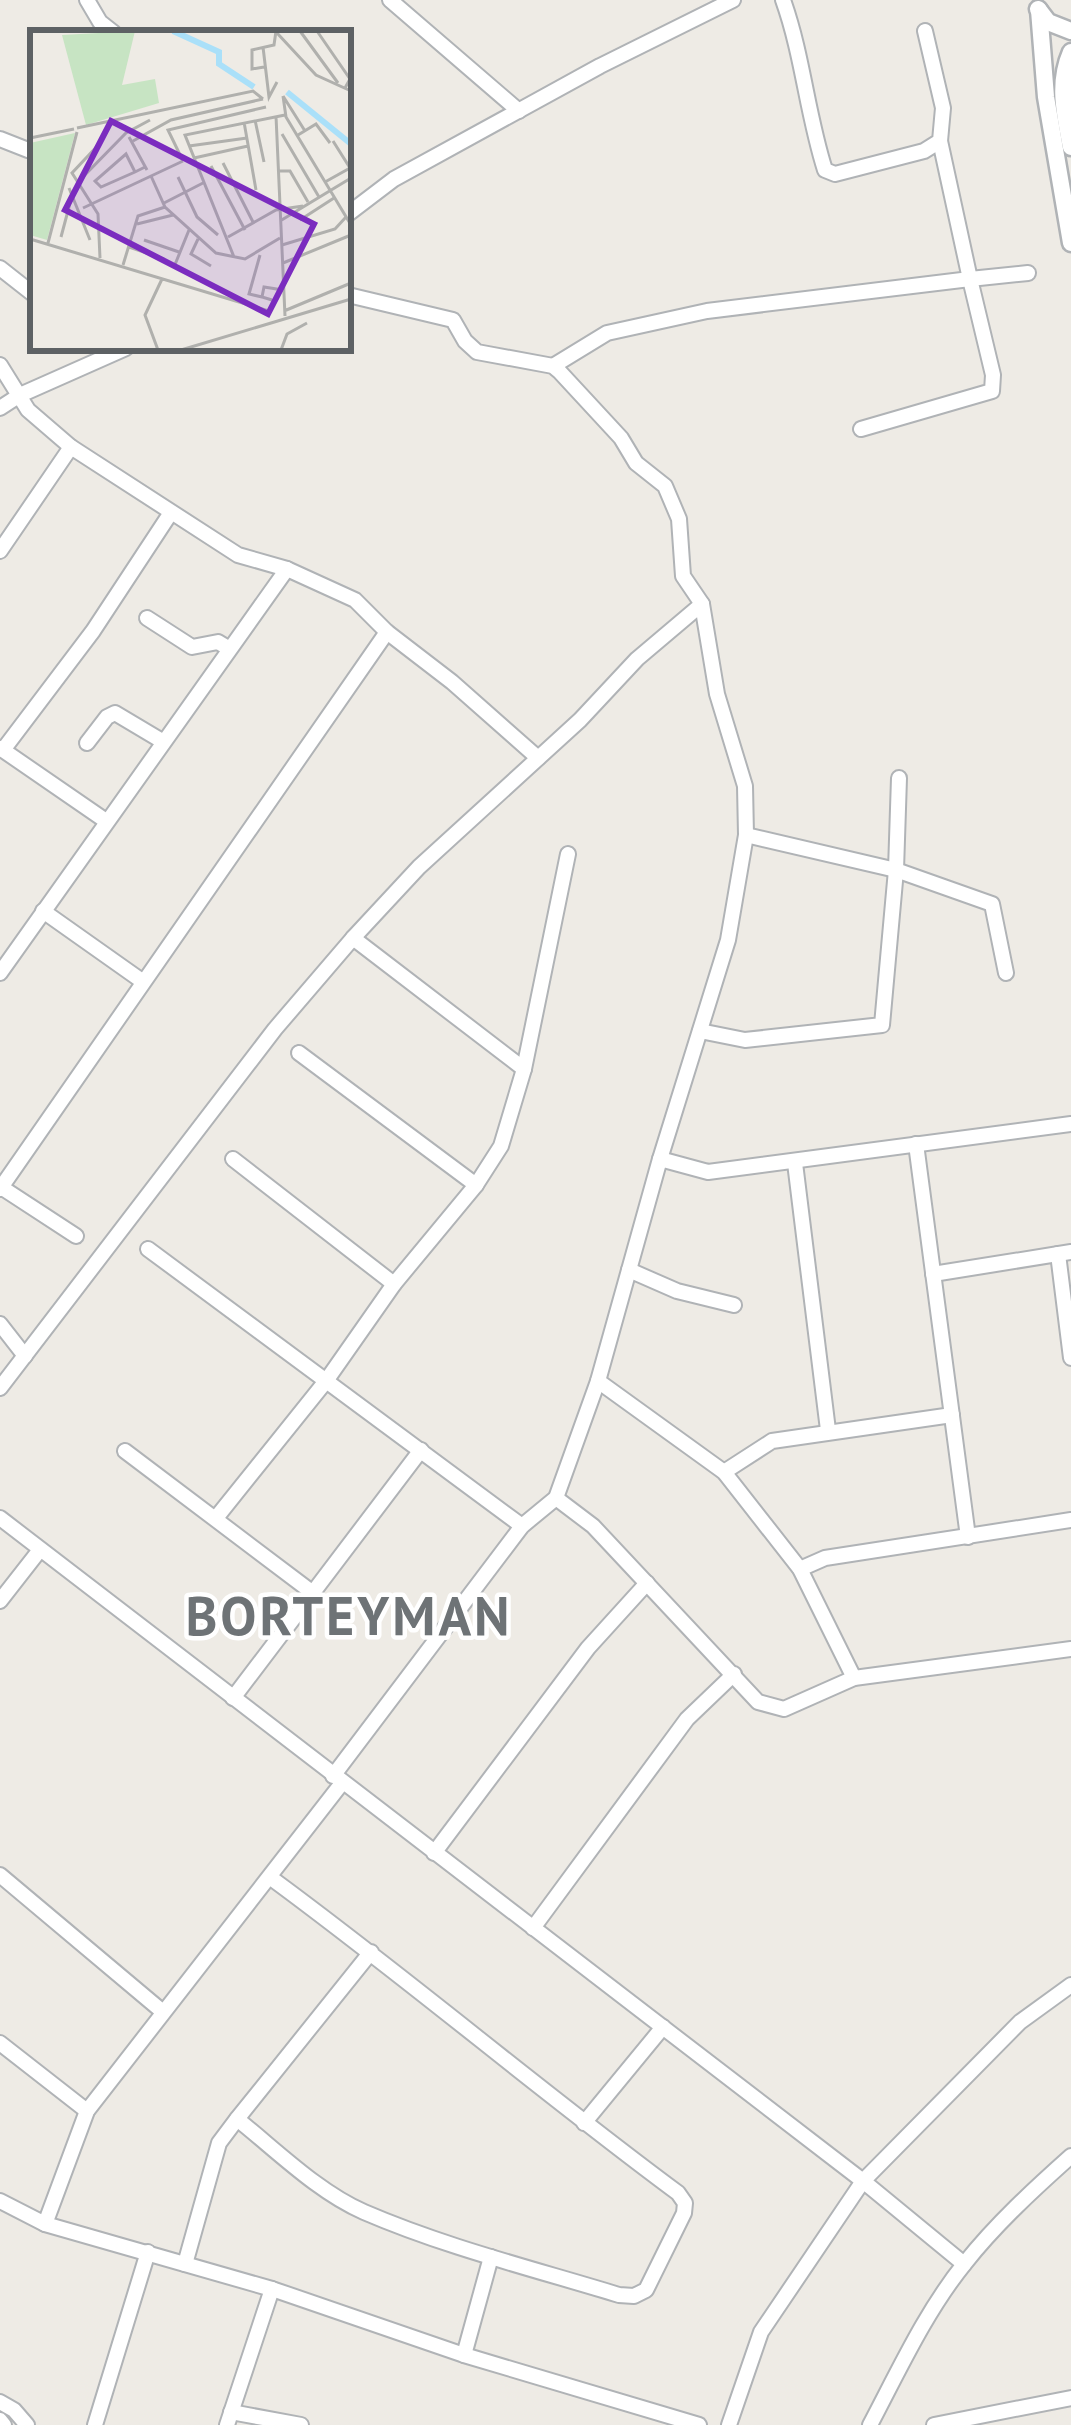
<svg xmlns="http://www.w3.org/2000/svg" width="1071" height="2425" viewBox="0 0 1071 2425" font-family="'PT Sans',sans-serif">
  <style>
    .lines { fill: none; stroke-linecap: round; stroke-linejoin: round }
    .minor-casing { stroke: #b0b3b6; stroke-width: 18 }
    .tertiary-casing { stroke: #b0b3b6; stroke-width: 21 }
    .minor { stroke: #fff; stroke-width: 14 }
    .tertiary { stroke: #fff; stroke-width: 16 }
    .labels { text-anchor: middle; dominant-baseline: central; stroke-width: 9; stroke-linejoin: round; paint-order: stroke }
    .district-label { font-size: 54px; font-weight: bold; letter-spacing: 3px; fill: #6e7376; stroke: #fff }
    .inset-river { fill: none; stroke: #aae0f9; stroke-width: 6 }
    .inset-road { fill: none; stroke: #b0b0ad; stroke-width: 3 }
    .view { fill: #7b2cbf; fill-opacity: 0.15; stroke: #7b2cbf; stroke-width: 6 }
    .inset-edge { fill: none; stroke: #5d6164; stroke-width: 6 }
  </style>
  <rect width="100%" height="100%" fill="#eeebe5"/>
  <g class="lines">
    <g class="minor-casing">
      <g id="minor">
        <path d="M87,0L100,22L114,33"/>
        <path d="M390,0L519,111"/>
        <path d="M783,0C803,56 807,114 825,170L835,174L924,151L940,141L943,108L925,31"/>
        <path d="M0,139L28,150"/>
        <path d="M348,214L394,179L600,66L733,0"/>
        <path d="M0,268L33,294"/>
        <path d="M0,365L28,410L71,447L238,555L287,569L355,600L387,632L452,682L538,758"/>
        <path d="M553,366L607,333L707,311L970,279L940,141"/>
        <path d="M0,408L20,395L126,348"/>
        <path d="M861,429L992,391L993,375L970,279L1028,273"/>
        <path d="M0,551L71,447"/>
        <path d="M147,618L192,647L218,642L228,648"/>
        <path d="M87,743L107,717L115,713L162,741"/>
        <path d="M0,748L106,821"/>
        <path d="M3,750L93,631L170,514"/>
        <path d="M746,835L896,870L992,904L1006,973"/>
        <path d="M43,911L142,981"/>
        <path d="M353,938L524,1069"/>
        <path d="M0,973L287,569"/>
        <path d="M700,1031L745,1040L882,1025L896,870L899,778"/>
        <path d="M299,1053L476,1185"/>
        <path d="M916,1144L968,1537"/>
        <path d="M233,1159L394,1284"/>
        <path d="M660,1159L708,1172L1071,1124"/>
        <path d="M795,1163L828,1430"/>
        <path d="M1,1187L76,1236"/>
        <path d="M0,1189L387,632"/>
        <path d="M148,1249L522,1526"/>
        <path d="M1058,1254L1071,1358"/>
        <path d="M629,1270L677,1291L734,1305"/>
        <path d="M933,1274L1071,1252"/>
        <path d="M0,1324L25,1356"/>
        <path d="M598,1381L724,1472L800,1569L854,1678"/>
        <path d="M0,1388L275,1029L353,938L419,867L580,720L637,659L702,604"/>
        <path d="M125,1451L313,1593"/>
        <path d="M724,1472L772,1441L952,1415"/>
        <path d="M556,1498L593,1526L758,1702L784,1709L854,1678L1071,1649"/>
        <path d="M0,1518L863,2181L964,2264"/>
        <path d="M216,1518L326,1381L394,1284L476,1185L501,1146L524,1069L568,854"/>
        <path d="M800,1569L825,1558L1071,1520"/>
        <path d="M0,1601L39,1551"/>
        <path d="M233,1698L421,1450"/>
        <path d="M333,1776L522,1526L556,1498L598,1381L660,1159L728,940L746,835L745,786L717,694L702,604L683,576L679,519L665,486L636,463L621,438L559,371L553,366L477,352L465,341L453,320L348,295"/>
        <path d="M434,1853L588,1648L647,1583"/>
        <path d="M0,1875L163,2012"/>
        <path d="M271,1878C410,1980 540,2091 678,2193L685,2203L684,2213L646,2290L634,2296L619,2295C534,2269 445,2247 364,2212C318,2192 276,2150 237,2119L371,1952"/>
        <path d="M533,1928L687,1719L734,1674"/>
        <path d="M0,2043L87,2111"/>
        <path d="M584,2123L663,2027"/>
        <path d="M0,2201L45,2224L272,2289L464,2355L699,2425"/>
        <path d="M45,2224L87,2111L342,1783"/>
        <path d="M185,2264L219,2143L237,2119"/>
        <path d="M464,2355L491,2257"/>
        <path d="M0,2402L14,2410L27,2425"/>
        <path d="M231,2412L301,2425"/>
        <path d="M0,2420L4,2425"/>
        <path d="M95,2425L148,2252"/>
        <path d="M227,2425L272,2289"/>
        <path d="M729,2425L761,2332L863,2181L1020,2022L1071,1985"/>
        <path d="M870,2425C899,2370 926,2311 965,2263C996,2224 1034,2189 1071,2156"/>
        <path d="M934,2425L1071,2398"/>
      </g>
    </g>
    <g class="tertiary-casing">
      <g id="tertiary">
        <path d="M1038,9L1048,22L1071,31"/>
        <path d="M1039,10L1046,97L1071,243"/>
        <path d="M1071,52C1057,84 1065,114 1071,147"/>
      </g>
    </g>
    <use href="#minor" class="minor"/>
    <use href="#tertiary" class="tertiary"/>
  </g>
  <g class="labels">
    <g class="district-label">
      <text x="349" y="1615">BORTEYMAN</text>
    </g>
  </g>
  <g transform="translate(30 30)">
    <rect width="321" height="321" fill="#eeebe5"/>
    <path d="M105,1L92,55L125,49L129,73L56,95L32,5ZM45,103L17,210L0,205V113Z" fill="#c7e4c3"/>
    <path class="inset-river" d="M143,1L189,22V34L224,57M257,62L321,114"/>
    <path class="inset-road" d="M270,1L308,53M287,1L320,49L315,58M247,3L286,45L321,61M233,17L239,67L247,52M234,37L222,39V20L244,15L246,1M253,66L256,87L321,195M253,66L275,101M246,86L255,286M225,90L234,132M214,92L226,160M47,98L223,61L233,69M252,104L289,167M268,105L286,94L300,113M99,107L117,140M0,108L44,99M103,111L141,90L233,69M159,116L217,108M164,128L218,116M153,131L138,100L236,77M193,133L224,194M181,136L215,200M248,141H260L278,172M105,142L96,124L65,151L71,157L105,142L115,137M121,146L135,177L186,223L215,229L250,208M148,147L167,187L188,205M49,151L96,103L120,90M295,152L320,138L303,111M39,158L60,210M134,173L173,153M53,178L153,131M270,190L304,168M250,191L321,148M107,194L143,185M31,207L43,162M198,207L246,180L273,176M0,209L239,281M168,209L161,224L181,236M114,210L149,222M18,213L47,102M252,215L305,199L316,187M99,217L134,229M230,225L219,264L232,267M204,227L155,105L255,85M70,228L68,184L42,143L72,111M253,233L321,205M93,235L108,186L135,177M144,237L159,200M242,270L232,267L234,257L253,260M254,281L321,253M128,320L115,285L132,249M151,320L321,269M251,320L257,304L277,293"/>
    <path class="view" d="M81,91L284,194L238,284L35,180Z"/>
    <rect width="321" height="321" class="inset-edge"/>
  </g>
</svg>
